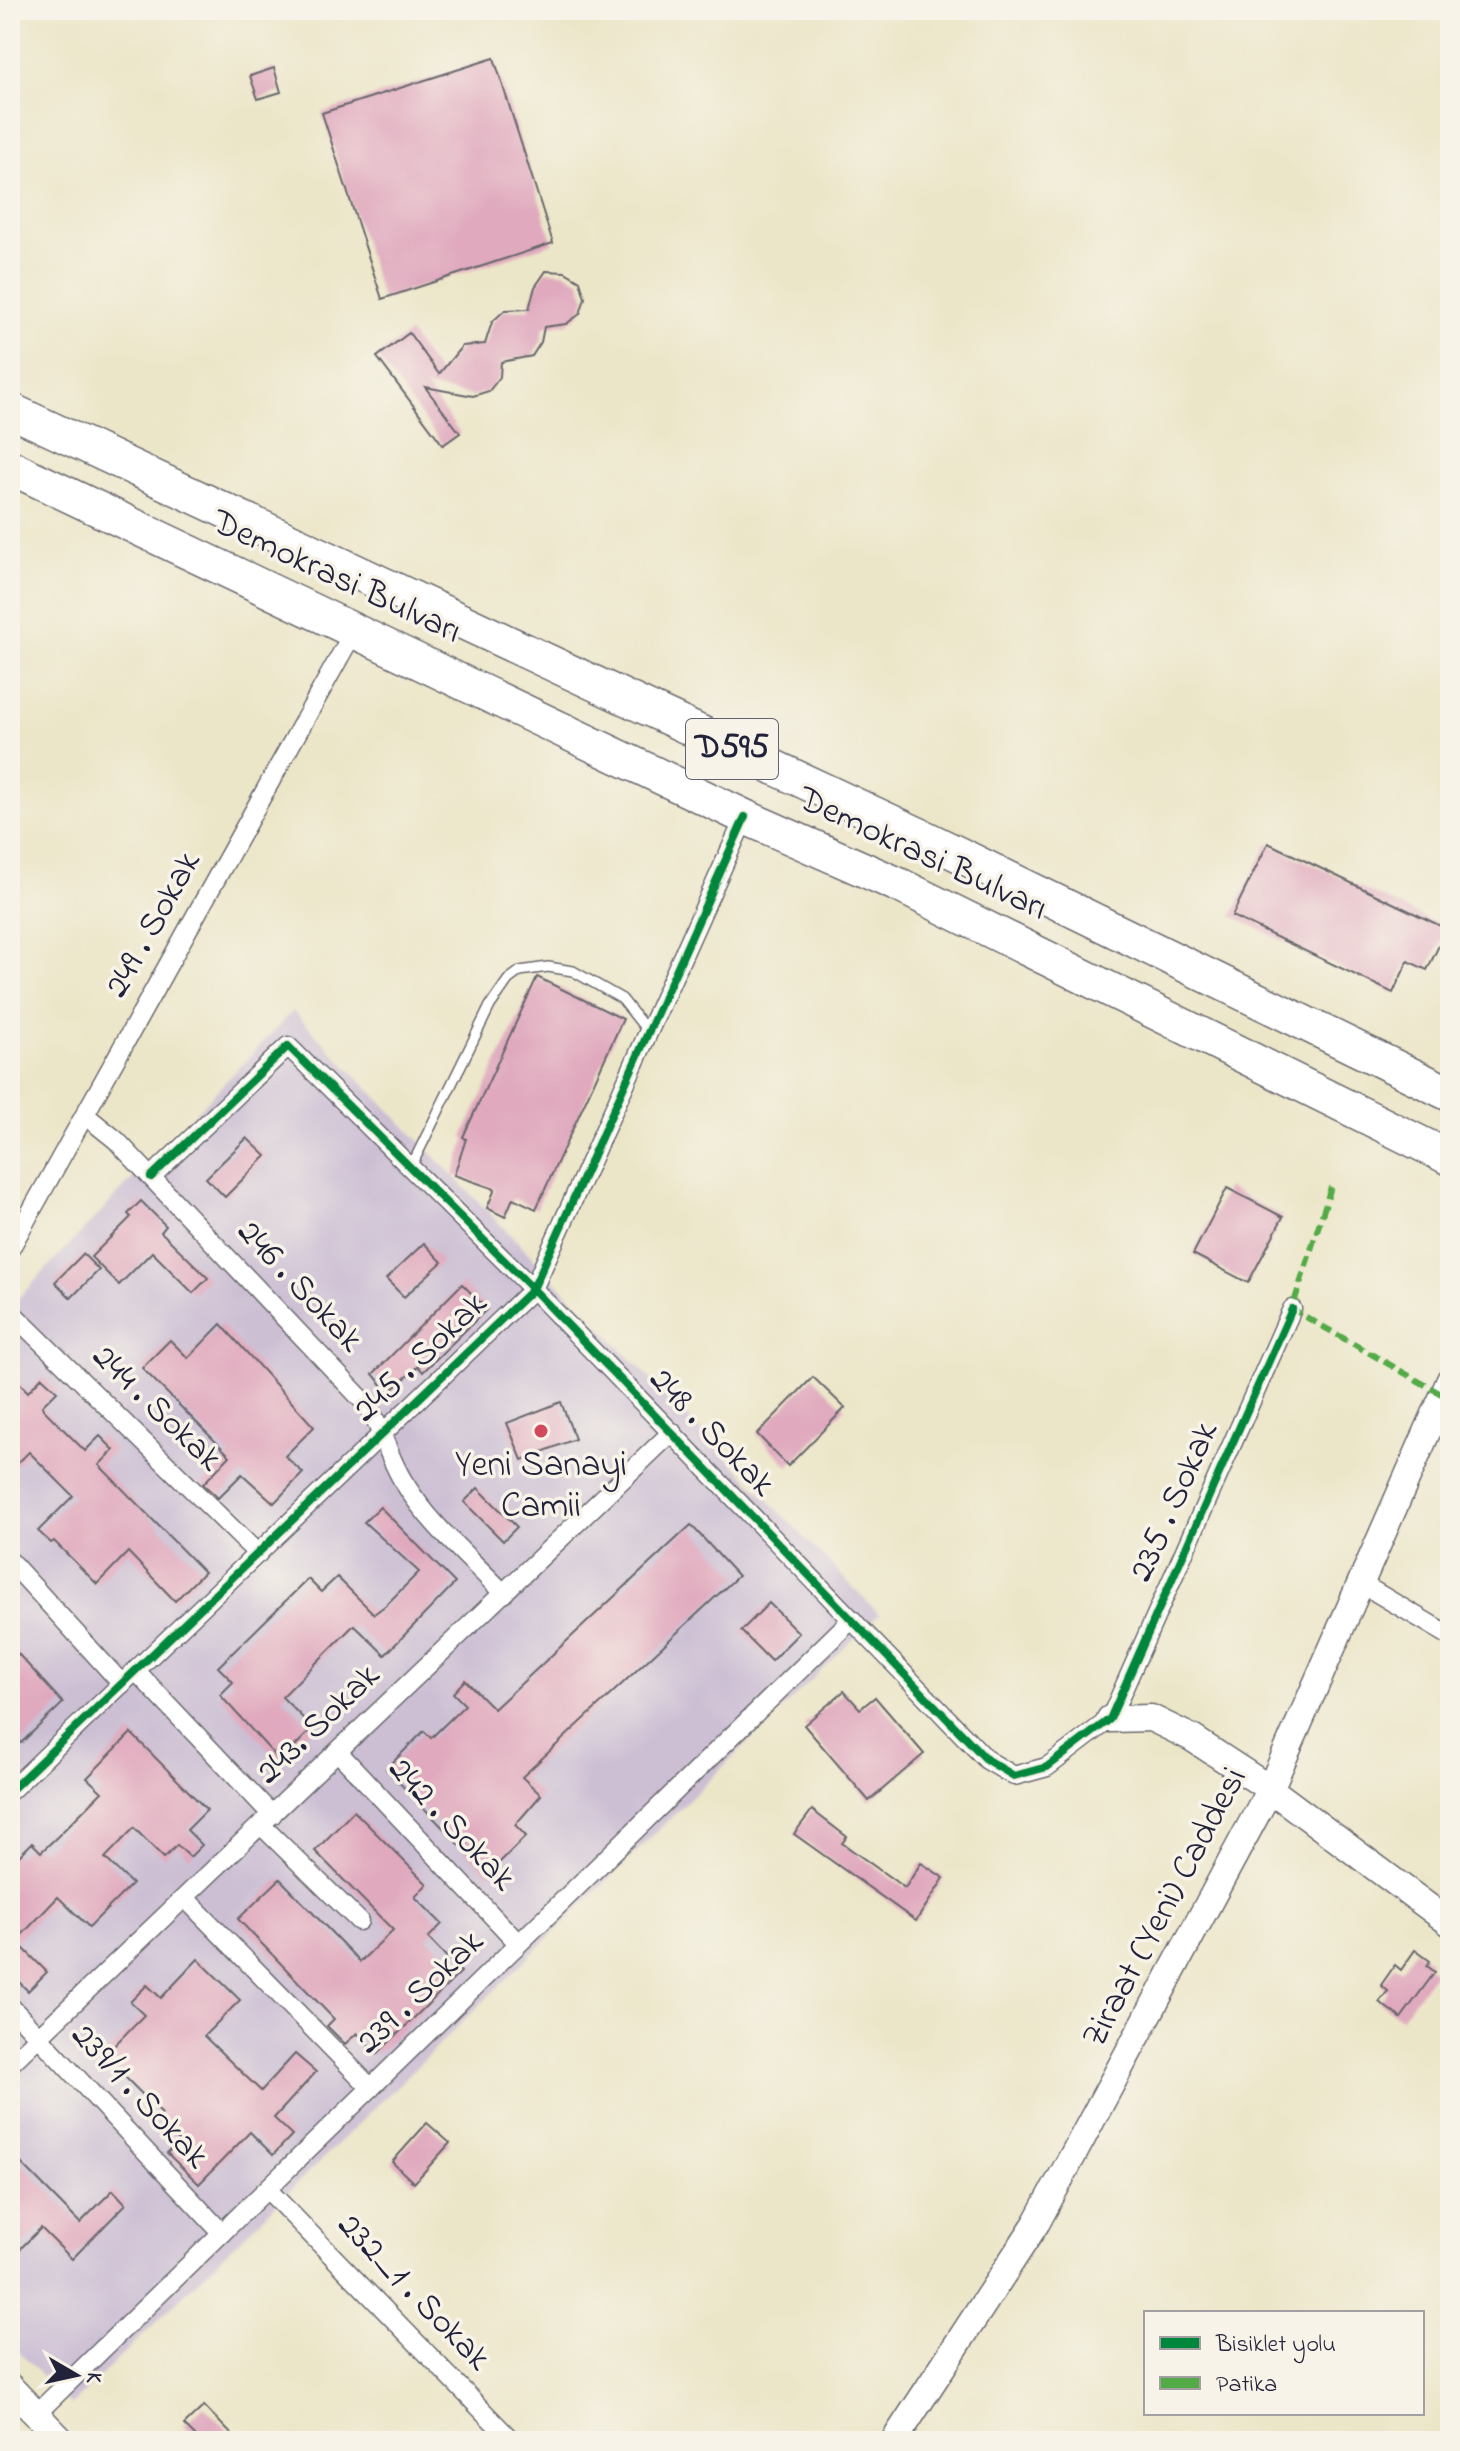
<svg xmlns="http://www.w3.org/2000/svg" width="1460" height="2451" viewBox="0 0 1460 2451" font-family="'Indie Flower',sans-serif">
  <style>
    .industrial { fill: #ccbfd4 }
    .building { fill: #e0a9be }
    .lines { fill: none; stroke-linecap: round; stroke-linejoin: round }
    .lane-casing { stroke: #69676d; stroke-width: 12 }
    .street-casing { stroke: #69676d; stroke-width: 21 }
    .secondary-casing { stroke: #69676d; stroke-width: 29 }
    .highway-casing { stroke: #69676d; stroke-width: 37 }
    .lane { stroke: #fff; stroke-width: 9 }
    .street { stroke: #fff; stroke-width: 18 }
    .secondary { stroke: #fff; stroke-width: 26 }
    .highway { stroke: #fff; stroke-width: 34 }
    .quiet { stroke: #53aa46; stroke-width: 6; stroke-dasharray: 12 6; stroke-linecap: butt }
    .cycleway-casing { stroke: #f7f3e8; stroke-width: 13 }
    .cycleway { stroke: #00873e; stroke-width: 8 }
    .poi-dot { fill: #d1495b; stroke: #f7f3e8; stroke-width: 3 }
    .labels { text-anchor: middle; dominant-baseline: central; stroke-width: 7; stroke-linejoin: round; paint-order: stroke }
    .shield { fill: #f7f3e8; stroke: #62616f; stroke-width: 2 }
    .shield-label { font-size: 34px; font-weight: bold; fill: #22223b }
    .street-label { font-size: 36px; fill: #22223b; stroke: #f7f3e8 }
    .poi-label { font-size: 36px; fill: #22223b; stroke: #f7f3e8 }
  </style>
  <rect width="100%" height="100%" fill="#f7f3e8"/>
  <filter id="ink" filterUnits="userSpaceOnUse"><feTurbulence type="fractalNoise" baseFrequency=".0125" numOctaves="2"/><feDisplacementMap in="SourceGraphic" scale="16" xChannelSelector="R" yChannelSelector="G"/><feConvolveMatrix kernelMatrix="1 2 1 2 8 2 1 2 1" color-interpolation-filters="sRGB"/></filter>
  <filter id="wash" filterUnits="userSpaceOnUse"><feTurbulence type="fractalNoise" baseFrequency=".006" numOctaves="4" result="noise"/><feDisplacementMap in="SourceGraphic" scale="32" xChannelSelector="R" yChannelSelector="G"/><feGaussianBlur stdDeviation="1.8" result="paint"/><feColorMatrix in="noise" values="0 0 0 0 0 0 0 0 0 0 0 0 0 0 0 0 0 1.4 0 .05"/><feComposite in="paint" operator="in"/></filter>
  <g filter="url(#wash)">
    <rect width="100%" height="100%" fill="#ece6c9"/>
    <path class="industrial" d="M293,1011L879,1614L71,2405L10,2343V1307Z"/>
    <g id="blocks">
      <g class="building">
        <path d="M494,58L553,243L382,299L322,113Z"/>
        <path d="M274,68L281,92L258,99L250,76Z"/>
        <path d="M546,271L565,272L580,281L585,298L580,314L566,324L544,327L541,342L532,356L501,362L500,377L489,391L473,396L425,387L460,433L443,445L377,357L409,333L439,374L462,346L485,344L492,322L505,310L529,309L535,287Z"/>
        <path d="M1268,843L1447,929L1427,970L1408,961L1393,993L1232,916Z"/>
        <path d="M537,977L623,1019L536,1209L513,1198L505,1217L487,1208L495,1189L454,1175L466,1139L463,1137Z"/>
        <path d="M247,1138L266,1156L225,1197L206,1178Z"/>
        <path d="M1227,1188L1283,1217L1248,1283L1193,1254Z"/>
        <path d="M141,1201L166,1226L161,1232L208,1278L193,1293L152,1252L119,1285L91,1257L131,1217L128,1214Z"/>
        <path d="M424,1243L442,1262L404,1297L386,1279Z"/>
        <path d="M83,1254L99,1270L71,1298L55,1282Z"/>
        <path d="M462,1284L487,1309L423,1372L418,1366L389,1393L373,1374Z"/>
        <path d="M221,1324L314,1427L285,1456L303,1473L274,1503L242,1474L218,1498L203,1484L230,1456L142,1368L170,1340L188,1358Z"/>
        <path d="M10,1373L28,1392L42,1377L57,1391L42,1406L43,1409L85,1451L100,1436L114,1450L99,1465L204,1572L175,1601L128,1552L97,1584L54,1541L51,1543L38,1531L73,1496L29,1452L10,1471Z"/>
        <path d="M813,1377L845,1408L788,1466L757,1434Z"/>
        <path d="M561,1402L575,1439L522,1460L507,1423Z"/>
        <path d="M478,1488L517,1527L503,1541L464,1502Z"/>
        <path d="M380,1507L455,1583L385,1655L354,1625L282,1697L313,1728L280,1761L220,1695L233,1682L218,1667L308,1579L321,1592L337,1577L374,1614L386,1605L419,1572L364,1522Z"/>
        <path d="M691,1525L738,1576L522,1777L541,1795L515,1825L526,1836L488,1874L386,1769L424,1731L431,1738L465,1705L453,1693L465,1680L494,1709Z"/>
        <path d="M769,1603L799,1633L771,1661L741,1631Z"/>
        <path d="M10,1645L63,1703L21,1743L10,1732Z"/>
        <path d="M844,1691L860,1709L875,1697L924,1754L869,1801L804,1725Z"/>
        <path d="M131,1733L207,1810L187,1830L202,1845L190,1857L177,1845L164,1858L134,1828L105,1858L132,1884L89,1927L58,1897L16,1941L47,1972L28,1991L10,1973V1849L18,1857L32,1843L41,1852L58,1836L102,1792L87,1778Z"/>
        <path d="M812,1810L847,1837L842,1843L905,1888L921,1863L944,1878L916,1921L794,1834Z"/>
        <path d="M354,1811L427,1884L415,1897L442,1924L428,1938L461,1972L377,2054L357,2033L345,2044L327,2026L334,2019L238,1919L280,1879L360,1962L393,1930L315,1851Z"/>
        <path d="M1415,1950L1430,1961L1427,1966L1435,1972L1401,2018L1379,2002L1388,1991L1381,1985L1395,1965L1401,1970Z"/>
        <path d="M198,1959L240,2000L204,2036L261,2091L295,2054L316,2072L274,2118L292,2135L273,2155L250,2132L199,2184L167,2153L179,2141L157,2119L162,2114L104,2056L144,2015L130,2002L147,1985L161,1998Z"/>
        <path d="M427,2123L450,2143L414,2183L392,2162Z"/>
        <path d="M10,2152L80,2223L113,2190L126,2204L72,2259L41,2228L10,2259Z"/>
        <path d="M204,2406L238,2441H200L184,2425Z"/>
      </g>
    </g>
  </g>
  <g filter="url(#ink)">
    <use href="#blocks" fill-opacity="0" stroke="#69676d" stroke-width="2"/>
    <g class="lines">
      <g class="lane-casing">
        <path id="lane" d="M411,1167L490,1006L508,980L520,971L548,967L573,971L622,999L649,1033"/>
      </g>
      <g class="street-casing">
        <g id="street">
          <path d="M85,1115L116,1140L368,1406C383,1431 389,1460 405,1484C430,1525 471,1559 504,1594"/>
          <path d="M151,1177L288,1046L533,1289L987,1760L1014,1776L1047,1767L1110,1719L1292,1309"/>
          <path d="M10,1249L354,631"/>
          <path d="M10,1311L258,1554"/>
          <path d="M10,1561L122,1684"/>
          <path d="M1362,1584L1450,1636"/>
          <path d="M136,1671L272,1815"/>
          <path d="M338,1752L518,1943"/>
          <path d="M10,1791L533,1289L745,817"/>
          <path d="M261,1825L359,1921"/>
          <path d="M185,1898L371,2088"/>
          <path d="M10,2006L222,2233"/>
          <path d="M10,2064L672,1432"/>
          <path d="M268,2190L512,2441"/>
          <path d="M36,2414L852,1619"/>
        </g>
      </g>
      <g class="secondary-casing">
        <g id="secondary">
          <path d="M1110,1719L1151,1718L1192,1738L1270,1789L1450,1923"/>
          <path d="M10,2387L62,2441"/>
          <path d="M894,2441L1037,2222L1270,1789L1450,1380"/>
        </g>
      </g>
      <g class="highway-casing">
        <g id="highway">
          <path d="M10,410L921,836L1450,1094"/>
          <path d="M10,467L745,817L901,886L1450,1158"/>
        </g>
      </g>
      <use href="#lane" class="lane"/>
      <use href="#street" class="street"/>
      <use href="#secondary" class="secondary"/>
      <use href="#highway" class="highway"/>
      <path class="quiet" d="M1331,1187L1292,1309L1443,1395"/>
      <g class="cycleway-casing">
        <g id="cycleway">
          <path d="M151,1177L288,1046L533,1289L987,1760L1014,1776L1047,1767L1110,1719L1292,1309"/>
          <path d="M10,1791L533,1289L745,817"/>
        </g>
      </g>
      <use href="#cycleway" class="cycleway"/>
    </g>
  </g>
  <circle class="poi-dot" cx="541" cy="1431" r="8"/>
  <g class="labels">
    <rect class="shield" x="686" y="719" width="92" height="60" rx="6"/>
    <g class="shield-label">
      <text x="732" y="749">D595</text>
    </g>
    <g class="street-label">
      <text transform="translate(336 578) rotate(25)">Demokrasi Bulvarı</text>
      <text transform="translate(922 855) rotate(25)">Demokrasi Bulvarı</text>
      <text transform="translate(154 925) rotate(-61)">249 . Sokak</text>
      <text transform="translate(299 1287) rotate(47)">246 . Sokak</text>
      <text transform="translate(421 1358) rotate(-44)">245 . Sokak</text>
      <text transform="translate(156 1409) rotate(44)">244 . Sokak</text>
      <text transform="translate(711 1433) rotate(46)">248 . Sokak</text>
      <text transform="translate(1175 1502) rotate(-66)">235 . Sokak</text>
      <text transform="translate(319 1725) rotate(-44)">243. Sokak</text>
      <text transform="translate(451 1825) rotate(47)">242 . Sokak</text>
      <text transform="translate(1166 1908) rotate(-62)">Ziraat (Yeni) Caddesi</text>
      <text transform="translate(421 1993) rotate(-44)">239 . Sokak</text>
      <text transform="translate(139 2097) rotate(47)">239/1 . Sokak</text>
      <text transform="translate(413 2293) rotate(46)">232_1 . Sokak</text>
    </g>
    <g class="poi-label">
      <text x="541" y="1466">Yeni Sanayi<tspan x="541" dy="41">Camii</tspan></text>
    </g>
  </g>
  <rect width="1460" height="2451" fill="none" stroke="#f7f3e8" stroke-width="40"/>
  <rect x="1144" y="2311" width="280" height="104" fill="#f7f3e8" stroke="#a29fa3" stroke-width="2"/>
  <rect x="1160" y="2337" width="40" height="12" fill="#00873e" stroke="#a29fa3" stroke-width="2"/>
  <text x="1216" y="2351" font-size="24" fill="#22223b">Bisiklet yolu</text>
  <rect x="1160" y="2377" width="40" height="12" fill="#53aa46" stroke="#a29fa3" stroke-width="2"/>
  <text x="1216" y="2391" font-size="24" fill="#22223b">Patika</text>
  <g transform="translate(76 2375) rotate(99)" stroke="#f7f3e8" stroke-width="6" paint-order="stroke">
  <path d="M0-6L14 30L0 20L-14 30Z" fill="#22223b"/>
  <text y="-12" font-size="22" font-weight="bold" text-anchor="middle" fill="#22223b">K</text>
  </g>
</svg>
